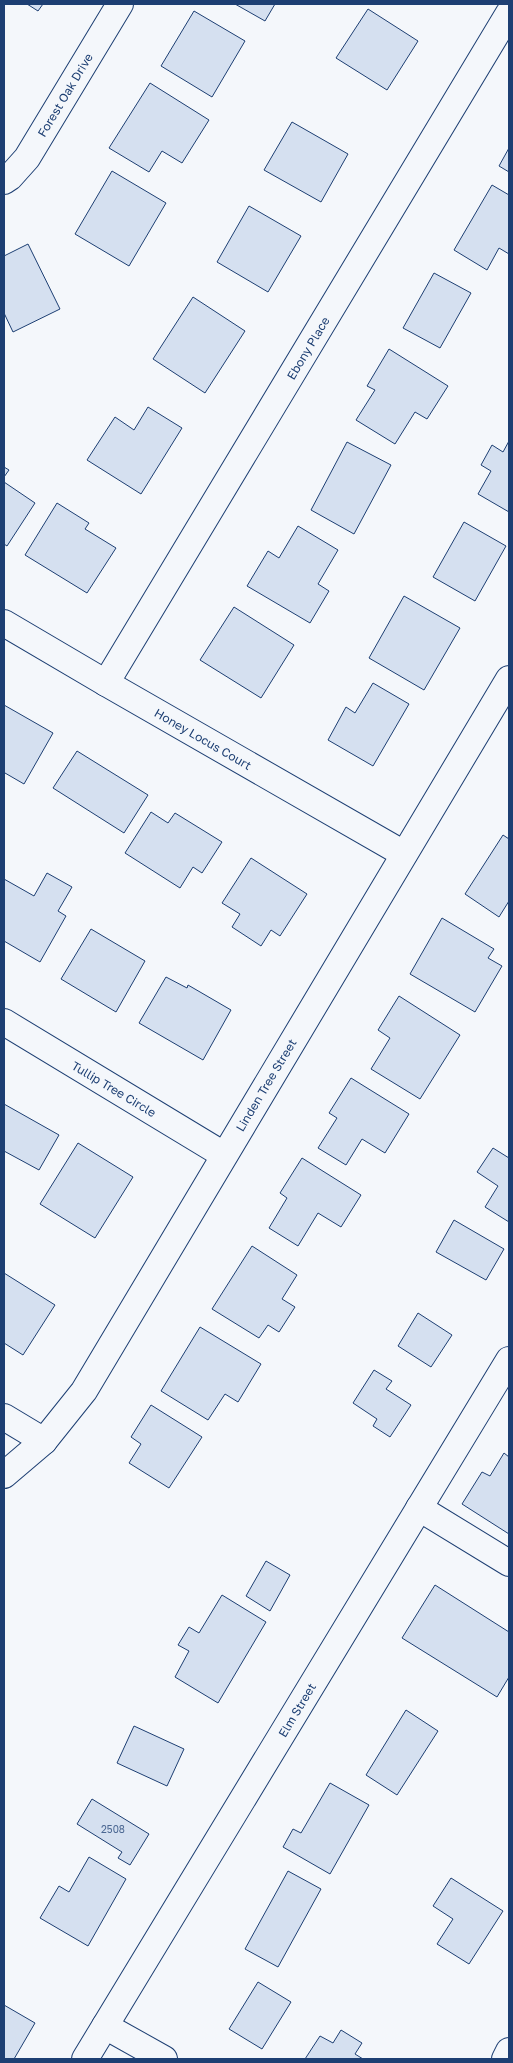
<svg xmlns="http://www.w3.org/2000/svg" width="513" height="2063" viewBox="0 0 513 2063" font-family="'Golos Text',sans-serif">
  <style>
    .building { fill: #d5e0f0; stroke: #1d3f73 }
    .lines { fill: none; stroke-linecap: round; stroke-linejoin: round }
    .street-casing { stroke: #1d3f73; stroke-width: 28 }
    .street { stroke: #f4f7fb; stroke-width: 26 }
    .labels { text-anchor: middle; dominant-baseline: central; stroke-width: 4; stroke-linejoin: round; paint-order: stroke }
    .number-label { font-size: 10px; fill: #4b6792 }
    .street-label { font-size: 12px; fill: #1d3f73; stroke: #f4f7fb }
  </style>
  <rect width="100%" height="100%" fill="#f4f7fb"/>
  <g class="building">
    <path d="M27,4H43L38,11Z"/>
    <path d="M235,4H275L265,21Z"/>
    <path d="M368,9L418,41L387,90L336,58Z"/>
    <path d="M194,11L245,41L212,97L161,66Z"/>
    <path d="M150,83L209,120L182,163L162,151L149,172L109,148Z"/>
    <path d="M292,122L348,154L321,202L264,170Z"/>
    <path d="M509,148V172L499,166Z"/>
    <path d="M112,171L166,203L129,266L75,234Z"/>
    <path d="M492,185L509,195V254L499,248L487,270L454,250Z"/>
    <path d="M249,206L301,236L268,292L217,262Z"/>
    <path d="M28,244L60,309L13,332L4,313V256Z"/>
    <path d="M434,273L471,293L440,348L403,328Z"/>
    <path d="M193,297L245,331L205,393L153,359Z"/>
    <path d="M389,349L448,386L427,419L415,412L395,444L356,420L375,390L367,386Z"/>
    <path d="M148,407L182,428L141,494L87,460L115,417L134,430Z"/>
    <path d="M509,441V512L478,494L491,471L481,465L492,445L503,452Z"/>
    <path d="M347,442L391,465L354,534L311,510Z"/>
    <path d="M4,467L9,470L4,477Z"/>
    <path d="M4,482L35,503L7,546L4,544Z"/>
    <path d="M57,503L89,523L85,529L116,548L87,593L25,555Z"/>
    <path d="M464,522L506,546L475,601L433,577Z"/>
    <path d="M298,526L338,550L318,584L329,591L310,623L247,586L268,551L279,558Z"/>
    <path d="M404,596L460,628L424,690L369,658Z"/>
    <path d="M234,607L294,645L261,698L200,660Z"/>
    <path d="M373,683L409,704L373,766L328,740L346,707L355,713Z"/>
    <path d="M4,705L53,733L24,784L5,773L4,774Z"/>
    <path d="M77,751L148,795L124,833L53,788Z"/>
    <path d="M151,812L168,823L175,813L222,842L202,873L193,867L180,888L125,853Z"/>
    <path d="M503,835L509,839V901L499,917L465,894Z"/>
    <path d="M251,858L307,894L280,936L271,930L261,946L232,927L240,914L222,903Z"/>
    <path d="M47,873L72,887L58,911L66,916L40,962L4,941V879L34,896Z"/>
    <path d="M442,918L494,949L488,958L502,966L475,1012L410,974Z"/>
    <path d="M91,929L145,961L116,1012L61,979Z"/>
    <path d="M166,977L187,988L188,985L231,1010L203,1060L139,1023Z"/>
    <path d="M399,996L460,1035L420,1099L371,1069L390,1038L378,1030Z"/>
    <path d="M351,1078L409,1114L385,1153L362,1139L346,1165L318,1148L337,1118L329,1113Z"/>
    <path d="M4,1104L59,1135L39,1170L4,1151Z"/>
    <path d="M78,1143L133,1177L95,1238L40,1204Z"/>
    <path d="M493,1148L509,1158V1222L485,1207L498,1186L477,1172Z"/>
    <path d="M302,1158L361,1195L341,1227L318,1213L298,1246L269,1228L287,1198L280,1193Z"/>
    <path d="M454,1220L504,1249L486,1280L436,1252Z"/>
    <path d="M252,1246L297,1275L282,1299L295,1307L279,1332L268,1325L259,1338L212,1309Z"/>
    <path d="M4,1273L55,1305L23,1355L4,1343Z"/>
    <path d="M418,1313L452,1335L431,1367L398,1346Z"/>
    <path d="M200,1327L261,1364L238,1402L225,1394L208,1420L161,1391Z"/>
    <path d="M374,1370L392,1381L386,1389L411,1405L390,1437L373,1426L377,1419L353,1403Z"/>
    <path d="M151,1405L202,1437L169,1488L129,1463L141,1444L131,1437Z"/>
    <path d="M504,1453L509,1457V1534L462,1504L482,1472L490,1476Z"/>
    <path d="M266,1561L290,1575L270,1611L246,1596Z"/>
    <path d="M435,1585L509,1632V1677L497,1697L402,1638Z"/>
    <path d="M222,1595L266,1622L218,1703L175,1677L189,1651L178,1645L189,1627L199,1633Z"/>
    <path d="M406,1710L438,1731L397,1795L366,1775Z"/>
    <path d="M134,1726L184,1749L167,1786L117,1763Z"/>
    <path d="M330,1783L369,1805L330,1874L283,1847L293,1829L301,1833Z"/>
    <path d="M92,1799L149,1834L130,1865L118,1858L122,1852L77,1824Z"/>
    <path d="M89,1857L126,1879L88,1946L40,1918L59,1886L69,1892Z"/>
    <path d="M288,1871L321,1889L278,1967L245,1949Z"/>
    <path d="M451,1878L503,1911L469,1964L437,1944L453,1919L433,1906Z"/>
    <path d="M258,1982L291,2002L262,2049L229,2029Z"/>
    <path d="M4,2005L35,2023L14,2059H4Z"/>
    <path d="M341,2030L362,2043L355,2054L363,2059H305L320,2036L333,2043Z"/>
  </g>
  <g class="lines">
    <g class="street-casing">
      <g id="street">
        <path d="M4,181L10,177L27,158L120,4"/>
        <path d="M4,623L106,683L404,854"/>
        <path d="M106,683L509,13"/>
        <path d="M4,1022L224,1155"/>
        <path d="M4,1417L44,1441"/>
        <path d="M4,1475L44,1441L84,1391L509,679"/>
        <path d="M419,1508L509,1563"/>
        <path d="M105,2026L164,2059"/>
        <path d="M85,2059L509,1360"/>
        <path d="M505,2059L509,2051"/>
      </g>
    </g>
    <use href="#street" class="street"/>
  </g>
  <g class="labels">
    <g class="number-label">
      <text x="113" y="1829">2508</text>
    </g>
    <g class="street-label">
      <text transform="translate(65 95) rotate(-59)">Forest Oak Drive</text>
      <text transform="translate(308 348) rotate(-59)">Ebony Place</text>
      <text transform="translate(203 739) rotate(30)">Honey Locus Court</text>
      <text transform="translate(266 1085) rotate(-59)">Linden Tree Street</text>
      <text transform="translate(114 1089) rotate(31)">Tullip Tree Circle</text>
      <text transform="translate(297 1710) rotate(-59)">Elm Street</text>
    </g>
  </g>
  <rect width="513" height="2063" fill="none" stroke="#1d3f73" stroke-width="10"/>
</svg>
